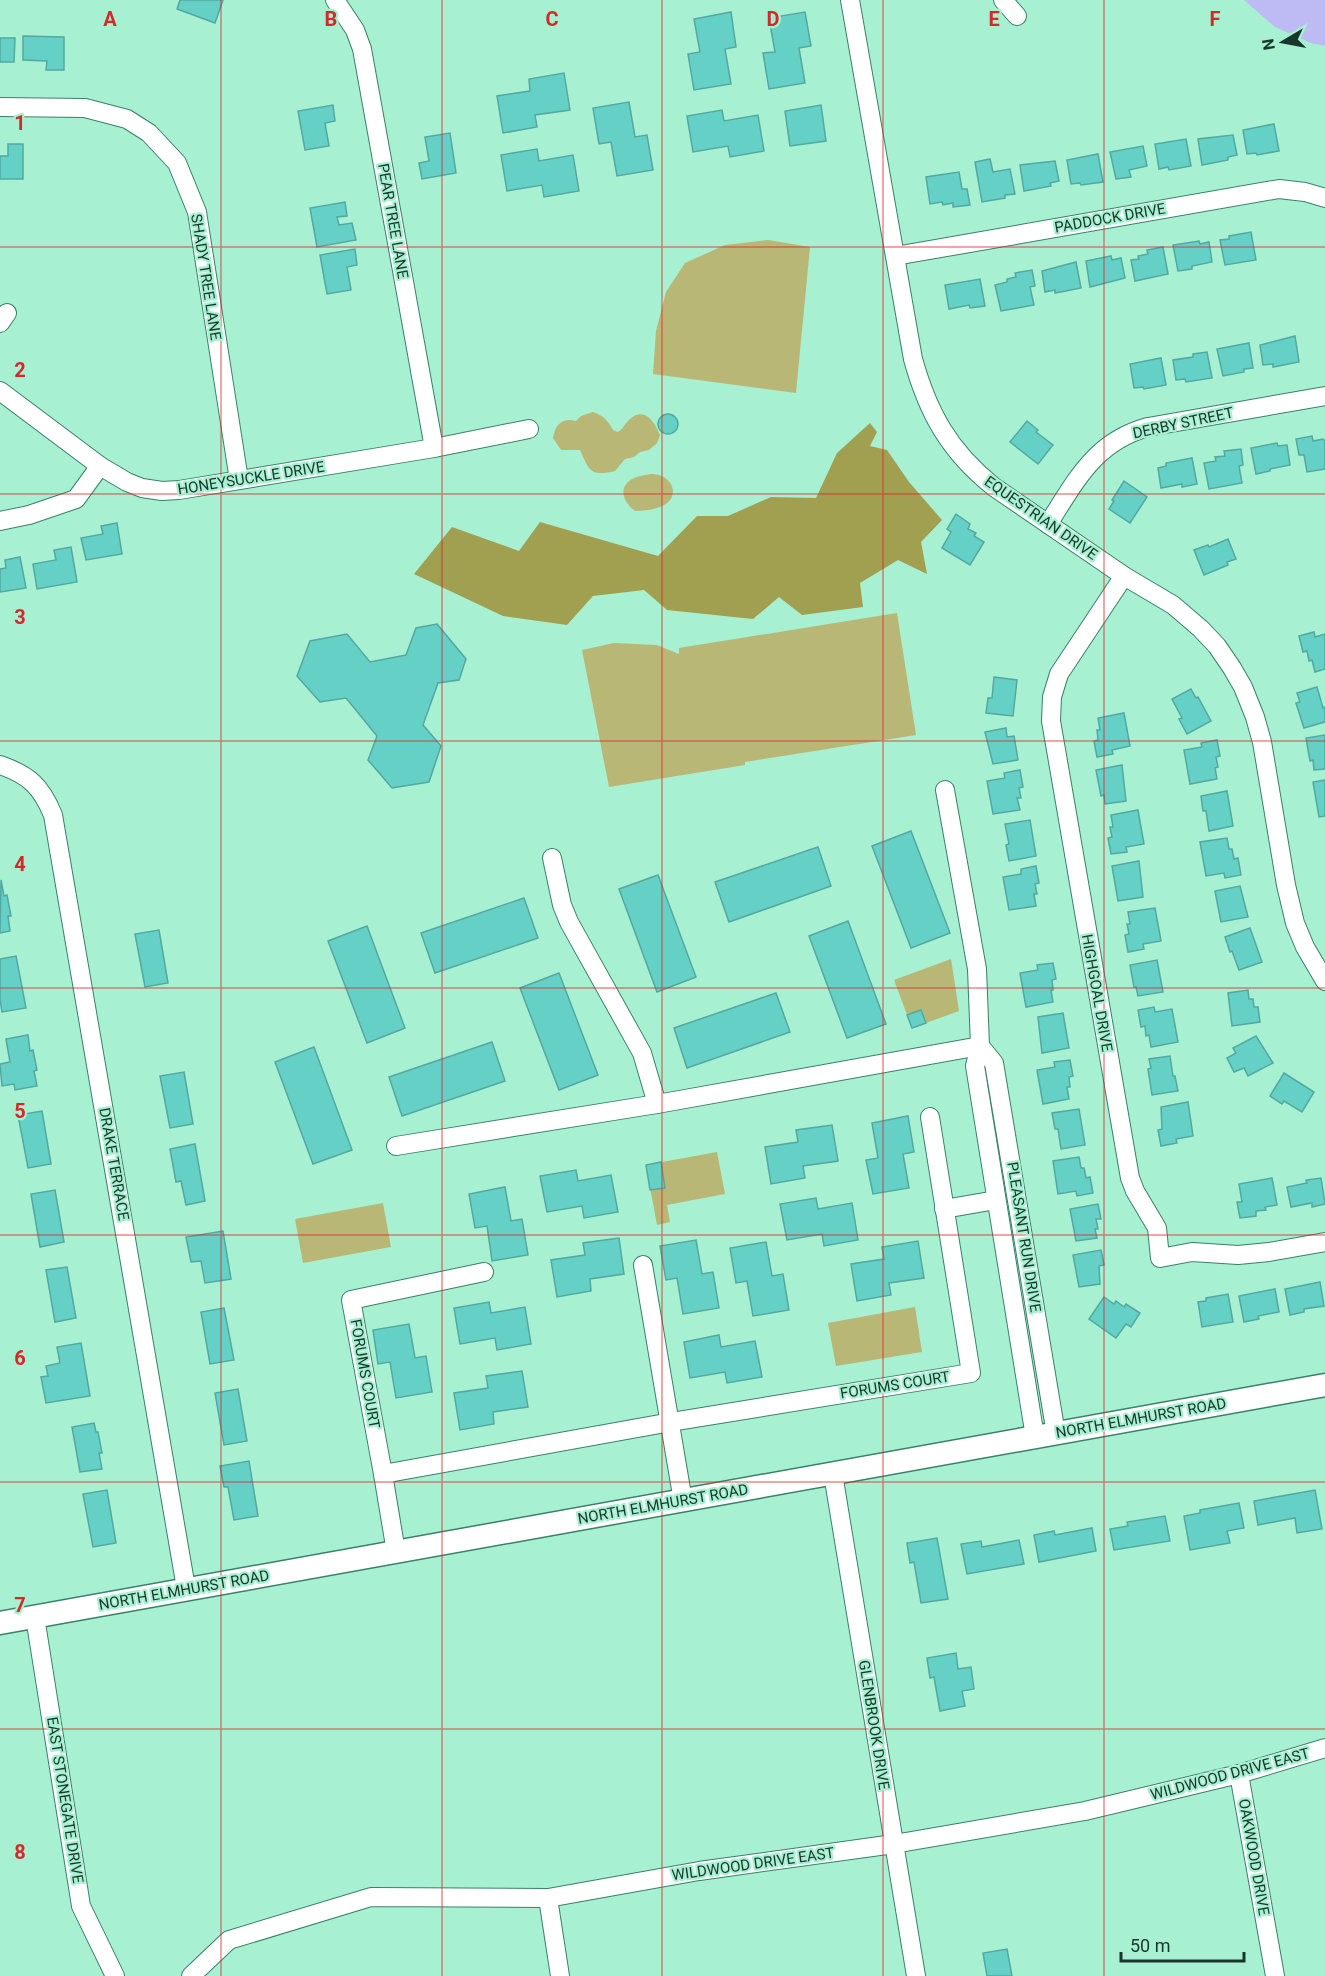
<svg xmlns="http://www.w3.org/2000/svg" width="1325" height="1976" viewBox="0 0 1325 1976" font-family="Roboto,sans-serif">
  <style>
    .green { fill: #b9b776 }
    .forest { fill: #a19f50 }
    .water { fill: #bebbf4 }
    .building { fill: #65d1c6; stroke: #53a8a0; stroke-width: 1.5 }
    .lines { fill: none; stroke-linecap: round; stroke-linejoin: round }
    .minor-casing { stroke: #398167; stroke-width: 20 }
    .major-casing { stroke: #398167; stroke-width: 25 }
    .minor { stroke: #fff; stroke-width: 18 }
    .major { stroke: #fff; stroke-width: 22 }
    .grid { fill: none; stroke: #d62828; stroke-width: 1.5; stroke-opacity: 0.55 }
    .labels { text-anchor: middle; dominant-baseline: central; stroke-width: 4.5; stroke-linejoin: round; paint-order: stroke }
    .street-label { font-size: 15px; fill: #18362b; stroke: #a7f0d2 }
    .grid-label { font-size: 20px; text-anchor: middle; font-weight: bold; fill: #d62828; stroke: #a7f0d2; stroke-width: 4.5; stroke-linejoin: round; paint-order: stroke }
  </style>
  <rect width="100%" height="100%" fill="#a7f0d2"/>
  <g class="green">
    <path d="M768,240L810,247L796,393L653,374L656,331L666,292L685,263L725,245Z"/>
    <path d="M593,412C604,416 608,421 613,430L618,432C623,429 624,425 628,421C644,405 654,421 660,435L657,443L649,450L640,452L634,457L625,459L615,471C590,477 589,470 580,450H561L553,438C555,425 562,417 576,421L581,416Z"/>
    <path d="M651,474C674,474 682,499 660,507C652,510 643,511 635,511C624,503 617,488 632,479C638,476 645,475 651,474Z"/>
    <path d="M897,613L916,735L745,762V765L609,787L582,650L614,643L657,645L679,654V648Z"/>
    <path d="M951,959L959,1011L912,1028L894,980Z"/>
    <path d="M717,1152L725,1194L667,1205L670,1222L657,1225L646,1165Z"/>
    <path d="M383,1203L391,1247L303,1263L295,1219Z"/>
    <path d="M915,1307L922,1352L836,1366L828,1323Z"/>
  </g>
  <path class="forest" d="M870,423L877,432L870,446L887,450L909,482L942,520L921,542L927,574L898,560L860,583L863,607L802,615L779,597L753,619L667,610L644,590L593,596L567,625L503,616L414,574L452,527L519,551L540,522L658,556L697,516H728L771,497L816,498L837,453Z"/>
  <path class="water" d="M1244,0H1325V46L1311,43L1275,27Z"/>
  <g class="building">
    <path d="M180,0H223L215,23L177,9Z"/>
    <path d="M731,12L736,47L725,49L731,84L694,90L688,54L700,52L694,19Z"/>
    <path d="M805,12L811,46L799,48L805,83L769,89L763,53L775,52L769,18Z"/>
    <path d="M23,36L64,37V70H46L47,61L23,60Z"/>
    <path d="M0,38H15L14,62H0Z"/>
    <path d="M564,73L570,110L535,115L537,127L503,133L497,96L530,91L529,79Z"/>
    <path d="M629,102L635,137L647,135L653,170L617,176L611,142L599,144L593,108Z"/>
    <path d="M333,105L335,121L325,123L329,146L305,150L298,111Z"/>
    <path d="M821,105L826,141L790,146L785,111Z"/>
    <path d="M722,110L724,121L758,115L764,151L730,157L728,146L693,152L687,116Z"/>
    <path d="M1274,124L1279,151L1257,155L1256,153L1247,154L1243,130Z"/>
    <path d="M450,133L456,173L422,179L419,163L429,161L425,137Z"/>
    <path d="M1233,135L1237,155L1228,157V160L1202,165L1198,139Z"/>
    <path d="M1186,139L1191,166L1169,170L1168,167L1159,169L1155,144Z"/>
    <path d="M8,144H23V179H0V156H8Z"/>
    <path d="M1143,146L1147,166L1129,170L1131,177L1116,179L1110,152Z"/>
    <path d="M537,149L539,161L573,155L579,191L544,197L542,185L507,191L501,155Z"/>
    <path d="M1098,154L1103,182L1081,185L1080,183L1071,184L1067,160Z"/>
    <path d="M990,159L993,172L1010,169L1015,194L1005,195V198L982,202L975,162Z"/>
    <path d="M1055,161L1059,181L1050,183L1051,186L1024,191L1020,165Z"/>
    <path d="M959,172L962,189H967L970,205L953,207V203L943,205L942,202L930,204L926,177Z"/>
    <path d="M345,202L347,216L337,217L339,225L352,223L356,240L317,247L310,208Z"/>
    <path d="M1251,232L1256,260L1225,265L1220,240L1229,239V236Z"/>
    <path d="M1199,241L1200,244L1209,242L1212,262L1192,266V269L1178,271L1173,245Z"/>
    <path d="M1163,247L1168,274L1135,281L1131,260L1139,259L1138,256L1148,254L1147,250Z"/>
    <path d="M355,249L357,265L347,267L351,290L327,294L320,255Z"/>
    <path d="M1111,256L1112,260L1121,258L1125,278L1090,287L1086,261Z"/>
    <path d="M1076,262L1081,288L1055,293V290L1045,292L1042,271Z"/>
    <path d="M1032,270L1035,286L1030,287L1034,305L1001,311L995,285L1007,282V279L1016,277L1015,273Z"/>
    <path d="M980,279L985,306L970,308L969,305L949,309L945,285Z"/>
    <path d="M1295,336L1299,362L1273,367V364L1263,365L1260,345Z"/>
    <path d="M1249,343L1253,368L1244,369V372L1223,376L1217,349Z"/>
    <path d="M1207,352L1212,378L1186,382L1185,379L1176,380L1173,360L1193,357V354Z"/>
    <path d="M1161,358L1166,385L1144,389L1143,387L1134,388L1130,364Z"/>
    <circle cx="668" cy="424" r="10"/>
    <path d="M1027,421L1038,430L1036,432L1053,445L1038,464L1010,442Z"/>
    <path d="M1312,436L1313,441L1323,439L1325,441V469L1307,472L1304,455H1299L1296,439Z"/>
    <path d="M1277,443L1278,446L1287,445L1290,465L1270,469V471L1256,474L1251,448Z"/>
    <path d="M1241,449L1243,465L1239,466L1242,483L1209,489L1204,463L1216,461L1215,457L1225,456L1224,451Z"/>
    <path d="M1192,458L1197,484L1182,487V484L1161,488L1158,468L1166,466V463Z"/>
    <path d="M1124,481L1147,497L1130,523L1109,509L1114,501L1112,500Z"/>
    <path d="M956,514L970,524L968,529L976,533L974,536L984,542L970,565L942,548L951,532L947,529Z"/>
    <path d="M117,523L122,554L86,560L81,538L103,534L101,526Z"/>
    <path d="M1228,539L1236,559L1227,562L1228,565L1204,575L1194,550L1208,545L1209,547Z"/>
    <path d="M71,547L77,582L37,589L33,564L56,560L54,550Z"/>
    <path d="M20,557L26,588L0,592V569L6,568L5,560Z"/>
    <path d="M437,624L466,659L459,680L438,683L423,725L441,746L429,782L392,788L368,760L377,736L346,698L320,702L297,676L310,641L347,634L370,662L406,655L416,628Z"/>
    <path d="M1314,632L1315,637L1325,634V669L1315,672L1312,660L1309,661L1307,651L1303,652L1299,636Z"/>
    <path d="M994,677L1017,680L1013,716L986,713L988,698H992Z"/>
    <path d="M1317,687L1323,708L1325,707V722L1304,728L1296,703L1300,702L1297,693Z"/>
    <path d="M1191,689L1196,698L1198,697L1211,721L1187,734L1179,719L1182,718L1172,699Z"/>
    <path d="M1124,713L1130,746L1112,750L1113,754L1097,757L1094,741L1098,740L1097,730H1100L1098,718Z"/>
    <path d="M1006,728L1007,737L1014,736L1018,760L993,764L985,732Z"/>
    <path d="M1325,735V769L1314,770L1313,760L1310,761L1306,738Z"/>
    <path d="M1217,740L1220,756L1216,757L1218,767L1215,768L1217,779L1190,784L1184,750L1202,747L1201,743Z"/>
    <path d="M1122,765L1126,801L1105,804L1104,795L1101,796L1096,770Z"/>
    <path d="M1020,770L1023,787L1019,788L1021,798H1017L1020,810L993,814L987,781L1005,778L1004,773Z"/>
    <path d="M1325,780V816L1319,817L1313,782Z"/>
    <path d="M1227,791L1233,826L1209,831L1206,811H1203L1201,796Z"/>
    <path d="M1138,810L1144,844L1126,847L1127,852L1111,854L1108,838L1112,837L1110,827H1113L1111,815Z"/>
    <path d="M1030,820L1036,856L1009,861L1006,845L1009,844L1005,824Z"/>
    <path d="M911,831L950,933L911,948L872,846Z"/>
    <path d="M1227,838L1229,849H1232L1234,859L1238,858L1241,875L1225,878L1224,873L1206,876L1200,842Z"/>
    <path d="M818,847L831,886L729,922L715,882Z"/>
    <path d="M1139,861L1143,897L1118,901L1112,866Z"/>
    <path d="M1036,866L1039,883L1035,884L1037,894H1034L1036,906L1009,910L1003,877L1021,874V869Z"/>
    <path d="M658,875L696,977L657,992L619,889Z"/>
    <path d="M1,880L4,896L7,895L11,916H8L10,931L0,933Z"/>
    <path d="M1240,886L1248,917L1221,922L1215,891Z"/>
    <path d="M524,898L538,938L435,973L421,933Z"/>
    <path d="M1155,908L1161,941L1143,944L1144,949L1128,952L1125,935L1129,934L1127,924H1130L1128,912Z"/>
    <path d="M848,921L886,1024L847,1038L809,936Z"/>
    <path d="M367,926L405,1028L367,1043L328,941Z"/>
    <path d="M1250,928L1262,962L1239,970L1232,951L1230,952L1225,937Z"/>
    <path d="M159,930L168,983L145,987L135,934Z"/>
    <path d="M16,956L26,1008L2,1012L0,999V959Z"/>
    <path d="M1157,960L1163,992L1138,996L1136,987H1134L1130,965Z"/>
    <path d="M1053,963L1056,979L1052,980L1053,990H1051L1053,1002L1026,1007L1020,973L1038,970L1037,965Z"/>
    <path d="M559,973L598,1075L559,1090L520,988Z"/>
    <path d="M1248,990L1249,999H1253L1254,1007H1258L1260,1022L1232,1026L1228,993Z"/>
    <path d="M776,993L790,1032L687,1068L674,1028Z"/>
    <path d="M1154,1007L1155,1012L1172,1009L1178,1042L1151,1047L1149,1035L1146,1036L1145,1026L1141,1027L1138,1010Z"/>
    <path d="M921,1010L926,1023L912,1028L907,1015Z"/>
    <path d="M1063,1013L1069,1048L1042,1053L1038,1017Z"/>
    <path d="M28,1035L30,1051L33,1050L37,1070L34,1071L37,1086L15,1090L14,1084L2,1086L0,1064L10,1062L6,1039Z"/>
    <path d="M1256,1036L1273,1063L1248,1076L1244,1068L1234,1072L1227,1058L1236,1053L1233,1048Z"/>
    <path d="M492,1042L505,1081L402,1116L389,1077Z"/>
    <path d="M314,1047L352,1150L313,1164L275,1062Z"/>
    <path d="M1170,1056L1173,1076H1175L1178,1091L1152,1095L1148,1069L1151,1068L1149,1059Z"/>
    <path d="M1070,1060L1073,1076L1069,1077L1070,1087H1067L1069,1099L1043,1104L1037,1070L1055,1067L1054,1062Z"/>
    <path d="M184,1072L193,1124L170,1128L160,1076Z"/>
    <path d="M1284,1073L1314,1092L1302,1112L1284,1101L1282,1104L1270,1096Z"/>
    <path d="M1188,1102L1193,1136L1176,1139L1177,1143L1161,1146L1158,1130L1162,1129L1161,1107Z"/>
    <path d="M1079,1109L1085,1145L1061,1149L1058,1129H1055L1052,1113Z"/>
    <path d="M42,1111L51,1164L28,1168L18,1115Z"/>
    <path d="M908,1116L914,1152L903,1154L909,1188L873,1194L866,1160L878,1158L872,1123Z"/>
    <path d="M832,1125L838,1161L803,1166L805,1178L771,1184L765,1147L798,1142L796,1130Z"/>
    <path d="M195,1144L205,1201L186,1205L181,1181L176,1182L170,1149Z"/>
    <path d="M1079,1157L1081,1168H1084L1086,1178L1090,1177L1093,1193L1077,1196L1076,1191L1058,1194L1053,1161Z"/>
    <path d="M661,1162L665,1188L650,1190L646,1165Z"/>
    <path d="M576,1170L578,1181L611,1175L618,1212L584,1218L582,1206L547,1212L540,1176Z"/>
    <path d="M1272,1178L1277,1205L1265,1207L1266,1210L1256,1211V1216L1240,1218L1237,1202H1242L1239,1184Z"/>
    <path d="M1321,1178L1325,1204L1312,1207V1203L1291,1207L1287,1187L1307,1183L1306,1180Z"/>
    <path d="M505,1187L511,1221L522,1219L528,1255L492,1261L487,1226L475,1228L469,1194Z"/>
    <path d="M55,1190L64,1242L40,1247L31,1194Z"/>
    <path d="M816,1198L818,1209L852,1203L858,1240L824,1246L822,1234L787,1240L780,1204Z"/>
    <path d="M1098,1204L1101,1219H1096L1098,1229H1095L1097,1238L1076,1241L1070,1209Z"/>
    <path d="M223,1231L231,1279L205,1283L201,1261L191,1262L186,1237Z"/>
    <path d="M619,1238L624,1274L590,1279L591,1291L557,1297L551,1260L585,1255L583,1243Z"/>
    <path d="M696,1240L702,1274L713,1272L719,1308L683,1314L677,1278L666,1280L660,1246Z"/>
    <path d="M918,1241L924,1278L889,1283L891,1295L857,1301L851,1264L884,1259L882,1247Z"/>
    <path d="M766,1242L772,1276L783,1274L789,1310L753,1316L747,1281L736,1283L730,1248Z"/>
    <path d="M1101,1250L1104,1265L1099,1266L1100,1284L1079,1287L1073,1255Z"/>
    <path d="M67,1267L76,1318L55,1322L46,1270Z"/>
    <path d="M1320,1282L1324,1306L1304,1309V1312L1290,1315L1285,1289Z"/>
    <path d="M1275,1289L1279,1312L1258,1316L1259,1319L1244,1322L1239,1296Z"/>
    <path d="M1228,1294L1233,1322L1202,1327L1198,1302L1206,1301V1298Z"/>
    <path d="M1104,1297L1114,1304L1116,1301L1124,1307L1126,1304L1140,1313L1131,1327L1126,1324L1116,1338L1089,1319Z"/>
    <path d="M489,1302L491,1313L525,1307L531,1344L497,1350L495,1338L460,1344L454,1308Z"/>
    <path d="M224,1308L234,1360L210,1364L201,1312Z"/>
    <path d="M409,1324L415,1358L426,1356L432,1392L396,1398L390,1362L378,1364L373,1330Z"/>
    <path d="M719,1335L721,1347L755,1341L762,1377L727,1383L725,1372L690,1378L684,1342Z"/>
    <path d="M81,1343L90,1396L46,1403L41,1377L48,1376L46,1366L60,1363L57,1347Z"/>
    <path d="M522,1371L528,1407L493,1412L494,1424L460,1430L454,1393L488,1388L486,1376Z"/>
    <path d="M238,1389L247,1441L224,1445L215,1393Z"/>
    <path d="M94,1423L96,1432H98L102,1453H99L102,1469L80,1472L72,1427Z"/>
    <path d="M249,1461L258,1516L234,1520L228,1487H224L220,1466Z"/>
    <path d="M107,1490L116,1543L93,1547L83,1494Z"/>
    <path d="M1315,1490L1322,1529L1297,1533L1295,1518L1258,1525L1254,1501Z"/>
    <path d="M1239,1503L1244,1528L1227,1531L1230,1543L1190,1550L1184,1516L1200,1513V1510Z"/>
    <path d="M1165,1516L1170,1541L1114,1550L1110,1529L1128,1526L1127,1522Z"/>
    <path d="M1092,1528L1096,1551L1039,1562L1034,1535L1054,1531L1055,1535Z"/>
    <path d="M937,1538L948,1599L921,1603L914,1562L910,1563L907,1543Z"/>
    <path d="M1019,1540L1024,1564L967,1574L961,1544L981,1541L982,1547Z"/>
    <path d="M956,1653L958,1669L971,1667L974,1689L962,1691L965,1706L940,1711L934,1677L930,1678L927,1658Z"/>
    <path d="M1007,1949L1012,1976H987L983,1953Z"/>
  </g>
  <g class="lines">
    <g class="minor-casing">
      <g id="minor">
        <path d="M335,0L355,30L362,49L434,448"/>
        <path d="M850,0L913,359C928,413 949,451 994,487L1124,576L1173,605L1201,629L1217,646L1232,668L1243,687L1255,717L1262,742L1286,885L1295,923L1305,947L1325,981"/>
        <path d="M1003,0L1017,16"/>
        <path d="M0,107L85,108L127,119L149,133L177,163L197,212L239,480"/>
        <path d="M895,256L1279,189L1305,192L1325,198"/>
        <path d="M0,323L7,313"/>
        <path d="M0,391L100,466L127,482L142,488L162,491L179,490L434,448L529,429"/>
        <path d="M0,521L29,515L76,499L100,466"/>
        <path d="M1048,524C1076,481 1094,442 1148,427L1325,396"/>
        <path d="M1124,576L1059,674L1052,697L1051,721L1130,1178L1135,1191L1157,1228L1160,1258L1192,1252L1238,1255L1269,1252L1325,1242"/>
        <path d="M0,765C29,775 41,786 53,815L186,1588"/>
        <path d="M945,790L977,969L980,1046L975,1066L1035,1437"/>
        <path d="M552,858L562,905L569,922L642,1053L657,1104"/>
        <path d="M980,1046L994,1063L1056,1434"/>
        <path d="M396,1146L657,1104L980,1046"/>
        <path d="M944,1209L996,1200"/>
        <path d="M643,1265L683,1501"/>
        <path d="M484,1272L351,1300L383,1474L671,1422L971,1373L930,1117"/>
        <path d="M383,1474L396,1552"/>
        <path d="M833,1474L916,1976"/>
        <path d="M35,1617L81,1906L115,1976"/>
        <path d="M1239,1774L1275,1976"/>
        <path d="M548,1898L560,1976"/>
        <path d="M191,1976L229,1940L371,1897L548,1898L699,1871L894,1844L1085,1811L1239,1774L1325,1748"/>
      </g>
    </g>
    <g class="major-casing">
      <path id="major" d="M0,1623L1325,1385"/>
    </g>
    <use href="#minor" class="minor"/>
    <use href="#major" class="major"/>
  </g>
  <path class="grid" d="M221,0V1976M442,0V1976M662,0V1976M883,0V1976M1104,0V1976M0,247H1325M0,494H1325M0,741H1325M0,988H1325M0,1235H1325M0,1482H1325M0,1729H1325"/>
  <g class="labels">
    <g class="street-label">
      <text transform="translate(1110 218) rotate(-10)">PADDOCK DRIVE</text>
      <text transform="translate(393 221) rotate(80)">PEAR TREE LANE</text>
      <text transform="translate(206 277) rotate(81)">SHADY TREE LANE</text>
      <text transform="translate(1183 423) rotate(-12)">DERBY STREET</text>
      <text transform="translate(251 478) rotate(-9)">HONEYSUCKLE DRIVE</text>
      <text transform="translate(1041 518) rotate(35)">EQUESTRIAN DRIVE</text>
      <text transform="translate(1097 993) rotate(80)">HIGHGOAL DRIVE</text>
      <text transform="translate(114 1164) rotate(80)">DRAKE TERRACE</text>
      <text transform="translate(1024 1237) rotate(81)">PLEASANT RUN DRIVE</text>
      <text transform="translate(365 1374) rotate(80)">FORUMS COURT</text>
      <text transform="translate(895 1385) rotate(-9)">FORUMS COURT</text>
      <text transform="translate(1141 1418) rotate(-10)">NORTH ELMHURST ROAD</text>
      <text transform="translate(663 1504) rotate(-10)">NORTH ELMHURST ROAD</text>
      <text transform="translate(184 1590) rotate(-10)">NORTH ELMHURST ROAD</text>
      <text transform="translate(874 1725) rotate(81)">GLENBROOK DRIVE</text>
      <text transform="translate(1230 1774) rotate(-15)">WILDWOOD DRIVE EAST</text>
      <text transform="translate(65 1800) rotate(81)">EAST STONEGATE DRIVE</text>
      <text transform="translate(1254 1857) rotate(80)">OAKWOOD DRIVE</text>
      <text transform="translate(753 1864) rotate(-8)">WILDWOOD DRIVE EAST</text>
    </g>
  </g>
  <g class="grid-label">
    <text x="110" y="26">A</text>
    <text x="331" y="26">B</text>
    <text x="552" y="26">C</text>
    <text x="773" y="26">D</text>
    <text x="994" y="26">E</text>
    <text x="1215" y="26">F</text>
    <text x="20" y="130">1</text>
    <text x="20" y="377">2</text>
    <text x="20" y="624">3</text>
    <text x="20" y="871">4</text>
    <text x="20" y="1118">5</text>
    <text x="20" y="1365">6</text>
    <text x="20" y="1612">7</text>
    <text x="20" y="1859">8</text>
  </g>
  <g transform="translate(1283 42) rotate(260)" stroke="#a7f0d2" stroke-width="4.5" paint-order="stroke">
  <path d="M0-4.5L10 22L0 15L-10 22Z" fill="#18362b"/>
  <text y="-9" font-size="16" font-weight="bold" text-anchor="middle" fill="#18362b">N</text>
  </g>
  <path d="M1121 1952v9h123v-9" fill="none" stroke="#18362b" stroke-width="3"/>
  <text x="1130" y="1952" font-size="18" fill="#18362b" stroke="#a7f0d2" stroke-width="4.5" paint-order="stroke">50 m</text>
</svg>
